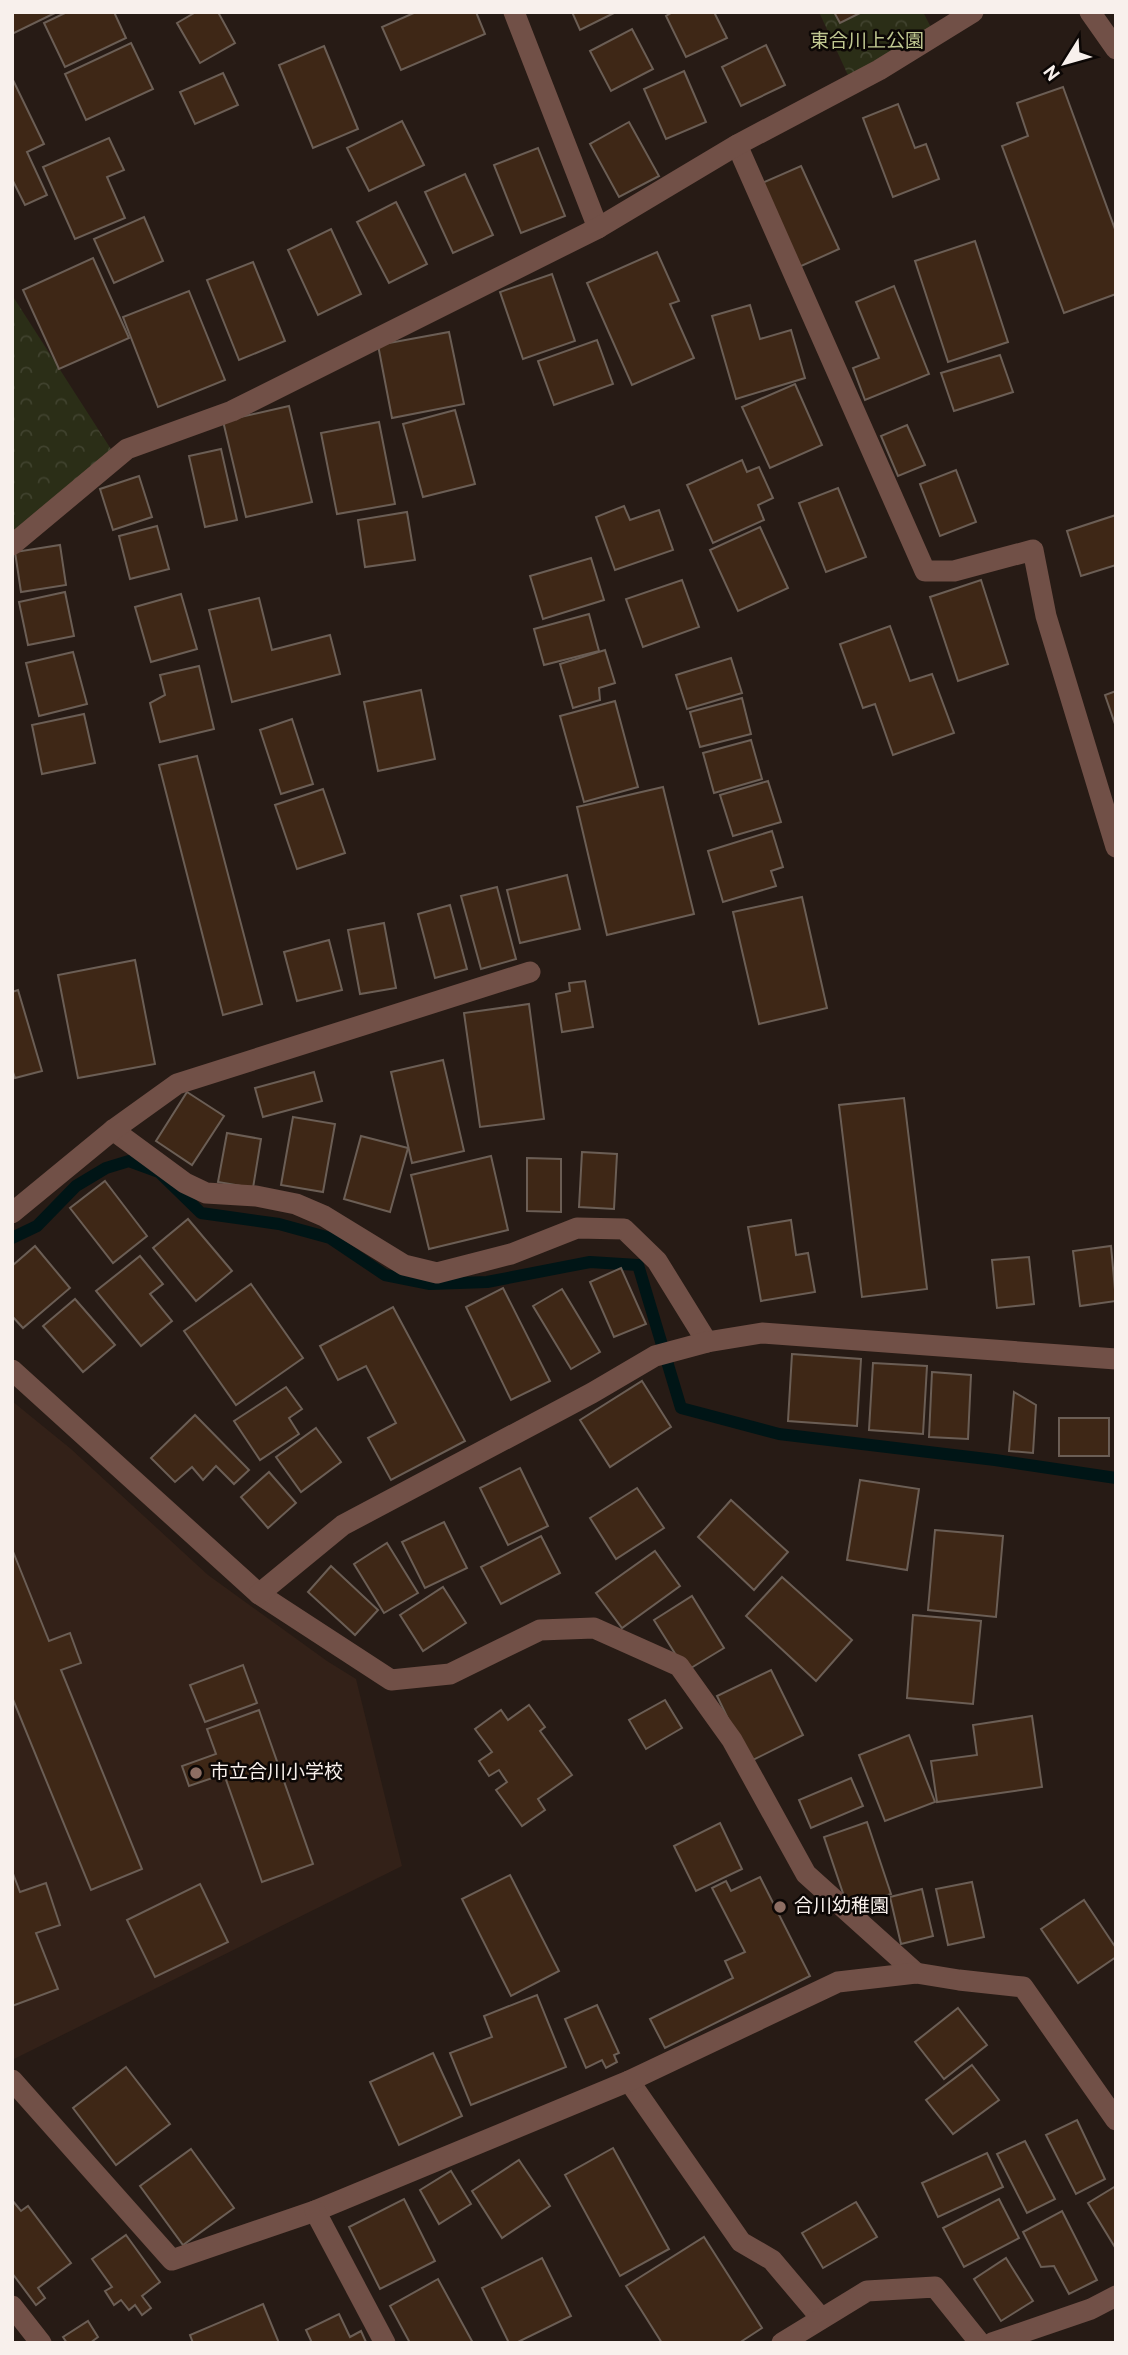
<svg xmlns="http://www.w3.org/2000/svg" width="1128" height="2355" viewBox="0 0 1128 2355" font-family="Overpass,'Noto Sans JP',sans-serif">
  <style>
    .built { fill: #332118 }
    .park { fill: url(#park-crowns) }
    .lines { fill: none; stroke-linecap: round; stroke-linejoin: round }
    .stream { stroke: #001516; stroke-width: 12 }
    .building { fill: #3e2716; stroke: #6b5e55; stroke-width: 2 }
    .lane { stroke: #715047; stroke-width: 21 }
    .street { stroke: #715047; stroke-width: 21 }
    .education-dot { fill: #8d6e63; stroke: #0c0705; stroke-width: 2.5 }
    .labels { text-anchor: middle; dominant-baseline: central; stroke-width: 5; stroke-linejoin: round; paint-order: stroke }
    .park-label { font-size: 19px; fill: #c0c891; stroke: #0c0705 }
    .poi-label { font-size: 19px; fill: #f8f0ec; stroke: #0c0705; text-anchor: start }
  </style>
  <defs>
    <pattern id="park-crowns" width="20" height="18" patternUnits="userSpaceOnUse" patternTransform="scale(1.75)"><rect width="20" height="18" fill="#2b2e17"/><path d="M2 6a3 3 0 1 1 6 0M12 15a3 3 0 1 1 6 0" fill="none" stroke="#40422e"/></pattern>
  </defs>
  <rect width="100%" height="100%" fill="#271b15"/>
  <path class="built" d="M12,1401L71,1449L208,1575L327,1661L356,1679L402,1866L12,2060Z"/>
  <g class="park">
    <path d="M819,12H923L935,35L852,84Z"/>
    <path d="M12,295L116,457L12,545Z"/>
  </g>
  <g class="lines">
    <path class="stream" d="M12,1238L37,1226L76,1186L106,1168L129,1161L159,1172L201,1213L279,1224L330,1238L385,1275L430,1284L487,1282L590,1262L638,1265L681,1408L779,1434L995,1460L1116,1478"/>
  </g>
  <g class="building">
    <path d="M12,12H57L12,34Z"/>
    <path d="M67,12H114L126,38L65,67L44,23Z"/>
    <path d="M196,12H218L235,43L200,63L177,23Z"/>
    <path d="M416,12H476L485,34L401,70L382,27Z"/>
    <path d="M572,12H616L580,30Z"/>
    <path d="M673,12H714L727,38L686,57L666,16Z"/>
    <path d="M834,12H862L840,23Z"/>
    <path d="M632,29L653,69L611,91L590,51Z"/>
    <path d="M131,43L153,89L86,120L65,74Z"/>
    <path d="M766,45L785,85L741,106L722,67Z"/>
    <path d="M324,46L358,129L313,148L279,65Z"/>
    <path d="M684,71L706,122L666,139L644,89Z"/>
    <path d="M223,73L238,105L195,124L180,92Z"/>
    <path d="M13,80L44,144L27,152L47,195L25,205L12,179Z"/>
    <path d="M1063,87L1116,232V294L1064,313L1002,146L1028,136L1017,103Z"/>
    <path d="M898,104L915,148L926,144L939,179L893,197L863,118Z"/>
    <path d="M402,121L424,165L369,191L347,148Z"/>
    <path d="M629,122L659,176L619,197L590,144Z"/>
    <path d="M109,138L124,170L107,177L125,218L75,239L43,167Z"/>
    <path d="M538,148L565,216L521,233L494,165Z"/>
    <path d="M801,166L839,249L799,267L762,183Z"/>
    <path d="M465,174L493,235L453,253L425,192Z"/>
    <path d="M396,202L427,264L389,283L357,222Z"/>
    <path d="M144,217L163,261L114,283L94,239Z"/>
    <path d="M331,229L361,294L318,315L288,250Z"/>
    <path d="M975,241L1008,342L948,362L915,261Z"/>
    <path d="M657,252L679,301L670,304L694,358L632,385L587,283Z"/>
    <path d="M93,258L129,338L59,369L23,290Z"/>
    <path d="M253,262L285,341L239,360L207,280Z"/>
    <path d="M552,274L575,341L523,359L500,292Z"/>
    <path d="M894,286L929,374L865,400L853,368L879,358L856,302Z"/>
    <path d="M189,291L225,380L158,407L123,317Z"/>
    <path d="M750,305L760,339L791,330L805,378L736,399L712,316Z"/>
    <path d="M449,332L464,404L392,418L378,345Z"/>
    <path d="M597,340L613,384L554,405L538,361Z"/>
    <path d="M1000,355L1013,392L954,411L941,373Z"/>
    <path d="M795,384L822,445L770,468L742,407Z"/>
    <path d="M289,406L312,502L246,517L223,421Z"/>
    <path d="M455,410L475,484L423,497L403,424Z"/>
    <path d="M379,422L395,504L337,514L321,433Z"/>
    <path d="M907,425L925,465L898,476L881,436Z"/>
    <path d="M221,449L237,520L205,527L189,456Z"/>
    <path d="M742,460L747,472L759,467L773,498L758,505L764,520L713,543L687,485Z"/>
    <path d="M956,470L976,522L940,536L920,484Z"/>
    <path d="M139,476L152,517L113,530L100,489Z"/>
    <path d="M838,488L866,557L826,572L799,503Z"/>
    <path d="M624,506L630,520L659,510L673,550L615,570L596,517Z"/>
    <path d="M407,512L415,560L365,567L358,520Z"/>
    <path d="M1116,515V565L1081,576L1067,531Z"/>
    <path d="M157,526L169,569L130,579L119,536Z"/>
    <path d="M760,527L788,588L738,611L710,550Z"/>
    <path d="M60,545L66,585L21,592L15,552Z"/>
    <path d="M591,558L604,600L543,619L530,576Z"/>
    <path d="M682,580L699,627L643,647L626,599Z"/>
    <path d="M981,580L1008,664L958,681L930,597Z"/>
    <path d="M65,592L74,636L28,645L19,602Z"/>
    <path d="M181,594L197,649L151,662L135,607Z"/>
    <path d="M259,598L272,650L330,635L340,674L232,702L209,610Z"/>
    <path d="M589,614L599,651L544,665L534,629Z"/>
    <path d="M890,626L910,681L932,674L954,733L893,755L875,704L863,708L840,644Z"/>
    <path d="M605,650L615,683L599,688L600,700L573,708L560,664Z"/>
    <path d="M73,652L87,704L39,716L26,663Z"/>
    <path d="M731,658L742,693L687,709L676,675Z"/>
    <path d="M199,666L214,729L160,742L150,703L165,695L160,675Z"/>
    <path d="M421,690L435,759L378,771L364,702Z"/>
    <path d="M1116,691V727L1105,695Z"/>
    <path d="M742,698L751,734L700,747L690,712Z"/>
    <path d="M615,701L638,787L584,802L560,716Z"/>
    <path d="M84,714L95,763L42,774L32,725Z"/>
    <path d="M292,719L313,784L281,794L260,730Z"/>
    <path d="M751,740L762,779L714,793L703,753Z"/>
    <path d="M197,756L262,1004L223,1015L159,765Z"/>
    <path d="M768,781L781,822L733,836L720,795Z"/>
    <path d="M663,787L694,914L607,935L577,807Z"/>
    <path d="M323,789L345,853L297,869L275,805Z"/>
    <path d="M772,831L783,867L771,871L776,886L723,902L708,851Z"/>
    <path d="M567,875L580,929L520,943L507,890Z"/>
    <path d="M497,887L516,959L481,969L461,896Z"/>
    <path d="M802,897L827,1008L759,1024L733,912Z"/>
    <path d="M450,905L467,969L435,978L418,914Z"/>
    <path d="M384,923L396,988L360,994L348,930Z"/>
    <path d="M329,940L342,990L297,1001L284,952Z"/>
    <path d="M135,960L155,1064L78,1078L58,975Z"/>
    <path d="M585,981L593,1027L562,1032L556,994L570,991L569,983Z"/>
    <path d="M18,990L42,1071L15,1078L12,1069V992Z"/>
    <path d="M529,1004L544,1119L480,1127L464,1013Z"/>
    <path d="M443,1060L464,1151L412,1163L391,1072Z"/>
    <path d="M314,1072L322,1101L263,1117L255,1088Z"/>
    <path d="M187,1092L224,1116L192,1165L156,1141Z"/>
    <path d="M904,1098L927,1289L862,1297L839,1105Z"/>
    <path d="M293,1117L335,1124L323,1192L281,1185Z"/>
    <path d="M227,1133L261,1139L253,1188L218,1182Z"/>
    <path d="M361,1136L408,1148L390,1212L344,1199Z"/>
    <path d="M582,1152L617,1154L614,1209L579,1207Z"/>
    <path d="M491,1156L508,1230L429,1249L411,1175Z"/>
    <path d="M527,1158L561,1159V1212L527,1211Z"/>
    <path d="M105,1181L147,1236L113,1263L70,1208Z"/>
    <path d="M188,1219L232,1271L196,1301L153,1248Z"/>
    <path d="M791,1220L796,1255L808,1253L815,1292L761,1301L748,1227Z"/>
    <path d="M35,1246L70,1288L23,1328L12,1316V1266Z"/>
    <path d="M1111,1246L1116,1301L1080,1306L1073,1251Z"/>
    <path d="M140,1256L163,1284L150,1294L172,1321L141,1346L96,1291Z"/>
    <path d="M1029,1257L1034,1304L997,1308L992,1260Z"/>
    <path d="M621,1268L646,1324L614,1337L590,1282Z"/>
    <path d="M251,1284L303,1358L236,1405L184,1331Z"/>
    <path d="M503,1288L550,1381L511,1400L466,1307Z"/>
    <path d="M562,1289L600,1352L571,1369L533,1306Z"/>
    <path d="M75,1299L115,1345L83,1372L43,1326Z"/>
    <path d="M393,1307L465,1441L391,1480L368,1438L396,1423L366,1366L338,1380L320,1346Z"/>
    <path d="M792,1354L861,1359L857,1426L788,1421Z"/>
    <path d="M873,1363L927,1366L923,1434L869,1430Z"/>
    <path d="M932,1372L971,1375L968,1439L929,1437Z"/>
    <path d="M642,1381L671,1427L610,1467L580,1420Z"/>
    <path d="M286,1387L302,1409L289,1418L299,1434L260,1460L234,1421Z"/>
    <path d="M1014,1392L1036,1405L1033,1453L1009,1451Z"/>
    <path d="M195,1415L249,1470L234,1484L216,1466L203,1480L192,1467L175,1482L151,1458Z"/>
    <rect x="1059" y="1418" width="50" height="38"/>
    <path d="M316,1428L341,1462L301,1492L276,1457Z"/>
    <path d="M520,1468L548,1526L508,1545L480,1488Z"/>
    <path d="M269,1472L296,1503L268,1528L241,1497Z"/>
    <path d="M860,1480L919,1489L907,1570L847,1560Z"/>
    <path d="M637,1488L664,1528L616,1559L590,1518Z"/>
    <path d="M731,1500L788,1552L754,1590L698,1537Z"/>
    <path d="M444,1522L467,1568L425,1588L402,1542Z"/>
    <path d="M935,1530L1003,1536L996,1617L928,1610Z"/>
    <path d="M541,1536L560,1573L501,1604L481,1567Z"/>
    <path d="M387,1543L418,1593L384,1613L354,1564Z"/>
    <path d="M12,1549L49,1641L70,1633L81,1663L61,1670L142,1869L91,1890L12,1697Z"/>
    <path d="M655,1551L680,1586L622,1628L596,1593Z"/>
    <path d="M331,1566L378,1610L355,1635L308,1592Z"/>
    <path d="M782,1577L852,1640L816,1681L746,1616Z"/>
    <path d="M443,1587L466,1623L423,1651L400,1615Z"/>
    <path d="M692,1596L724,1648L686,1671L654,1620Z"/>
    <path d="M913,1615L981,1621L973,1704L907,1698Z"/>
    <path d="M243,1665L257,1703L205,1722L190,1685Z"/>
    <path d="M771,1670L803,1735L749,1762L717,1696Z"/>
    <path d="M665,1700L682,1728L646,1749L629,1720Z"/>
    <path d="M529,1705L545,1727L540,1731L572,1775L538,1799L545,1810L522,1826L496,1790L507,1782L499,1770L489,1776L479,1761L492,1752L475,1729L501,1710L508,1720Z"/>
    <path d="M259,1710L313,1864L262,1882L224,1774L189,1786L182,1766L216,1754L207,1729Z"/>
    <path d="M1032,1716L1042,1787L937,1802L931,1761L977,1755L973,1725Z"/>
    <path d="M909,1735L935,1802L885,1821L859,1755Z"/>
    <path d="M851,1778L863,1806L811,1828L799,1800Z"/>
    <path d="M867,1822L891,1894L848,1908L824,1837Z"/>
    <path d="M720,1823L742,1869L696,1891L674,1846Z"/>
    <path d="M12,1871L20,1892L46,1883L60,1925L36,1933L58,1989L12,2006Z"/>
    <path d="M510,1875L559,1971L511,1996L462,1899Z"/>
    <path d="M760,1877L810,1976L665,2048L650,2019L733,1978L725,1961L745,1952L712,1888L726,1881L731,1891Z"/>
    <path d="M972,1882L984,1937L948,1945L936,1889Z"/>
    <path d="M200,1884L228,1942L155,1977L127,1920Z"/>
    <path d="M922,1889L933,1936L901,1944L890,1897Z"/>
    <path d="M1084,1900L1116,1948V1957L1078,1983L1041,1929Z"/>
    <path d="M537,1995L566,2067L471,2105L450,2053L492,2037L484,2016Z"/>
    <path d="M597,2005L619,2053L614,2055L617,2062L606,2068L602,2060L586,2068L565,2019Z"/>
    <path d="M958,2008L987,2045L944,2079L915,2042Z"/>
    <path d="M433,2053L462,2116L399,2145L370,2082Z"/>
    <path d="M972,2065L999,2100L953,2134L926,2100Z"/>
    <path d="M126,2067L170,2124L116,2165L73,2108Z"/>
    <path d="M1077,2120L1105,2179L1076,2194L1046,2135Z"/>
    <path d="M1025,2141L1055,2199L1027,2213L997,2154Z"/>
    <path d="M613,2148L669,2249L620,2276L565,2175Z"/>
    <path d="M191,2149L234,2208L183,2245L140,2186Z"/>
    <path d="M987,2153L1003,2187L938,2217L922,2183Z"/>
    <path d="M519,2160L550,2206L502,2238L472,2191Z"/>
    <path d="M451,2171L471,2204L439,2224L420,2190Z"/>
    <path d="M1116,2186V2249L1088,2203Z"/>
    <path d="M404,2199L435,2261L380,2289L349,2227Z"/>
    <path d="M999,2199L1019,2238L964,2267L943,2228Z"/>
    <path d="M12,2200L21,2211L28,2206L71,2263L38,2288L45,2298L36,2305L12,2273Z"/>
    <path d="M856,2202L877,2237L823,2268L802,2233Z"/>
    <path d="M1062,2211L1097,2280L1069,2294L1054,2266L1041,2267L1023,2232Z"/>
    <path d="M126,2235L160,2282L142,2296L151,2308L142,2315L135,2305L129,2310L121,2300L114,2305L105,2291L112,2287L92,2259Z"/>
    <path d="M704,2237L762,2328L739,2343H662L626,2286Z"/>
    <path d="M542,2258L571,2316L516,2343H509L482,2288Z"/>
    <path d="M1006,2258L1033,2301L1001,2321L974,2279Z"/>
    <path d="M438,2279L473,2343H410L390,2306Z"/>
    <path d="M263,2304L279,2343H193L190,2335Z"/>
    <path d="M339,2314L350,2337L361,2331L366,2342L312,2343L306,2330Z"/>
    <path d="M88,2321L98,2337L90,2343H67L63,2337Z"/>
  </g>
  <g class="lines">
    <path class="lane" d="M629,2081L741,2242L772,2260L821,2318"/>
    <g class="street">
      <path d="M514,12L598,228"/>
      <path d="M1090,12L1116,49"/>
      <path d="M737,145L925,571H954L1033,550L1046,616L1116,847"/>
      <path d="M12,545L127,449L232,411L598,228L737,145L879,70L973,12"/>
      <path d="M113,1130L185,1183L206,1193L256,1196L296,1204L324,1216L404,1265L437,1273L511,1254L577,1228L624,1229L657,1261L707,1342"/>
      <path d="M12,1213L113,1130L177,1084L530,972"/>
      <path d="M12,1370L259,1594L391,1680L450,1674L540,1630L594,1628L679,1666L732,1740L806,1874L916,1973"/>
      <path d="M259,1594L343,1525L592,1393L655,1356L707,1342L762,1333L1116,1359"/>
      <path d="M12,2080L172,2260L315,2211L629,2081L838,1982L916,1973L959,1980L1023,1987L1116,2120"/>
      <path d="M315,2211L385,2343"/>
      <path d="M12,2306L41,2343"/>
      <path d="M782,2343L867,2291L935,2287L980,2343"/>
      <path d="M992,2343L1091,2309L1116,2296"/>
    </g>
  </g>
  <g class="education-dot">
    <circle cx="196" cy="1773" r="7"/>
    <circle cx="780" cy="1907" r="7"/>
  </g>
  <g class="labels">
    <g class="park-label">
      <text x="867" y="42">東合川上公園</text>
    </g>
    <g class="poi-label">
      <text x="210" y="1773">市立合川小学校</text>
      <text x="794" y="1907">合川幼稚園</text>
    </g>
  </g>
  <rect width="1128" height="2355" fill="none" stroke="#f8f0ec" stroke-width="28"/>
  <g transform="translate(1065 63) rotate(233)" stroke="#0c0705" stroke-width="5" paint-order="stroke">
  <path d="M0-5L12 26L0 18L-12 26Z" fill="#f8f0ec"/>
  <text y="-10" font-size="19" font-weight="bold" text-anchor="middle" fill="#f8f0ec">N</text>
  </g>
</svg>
